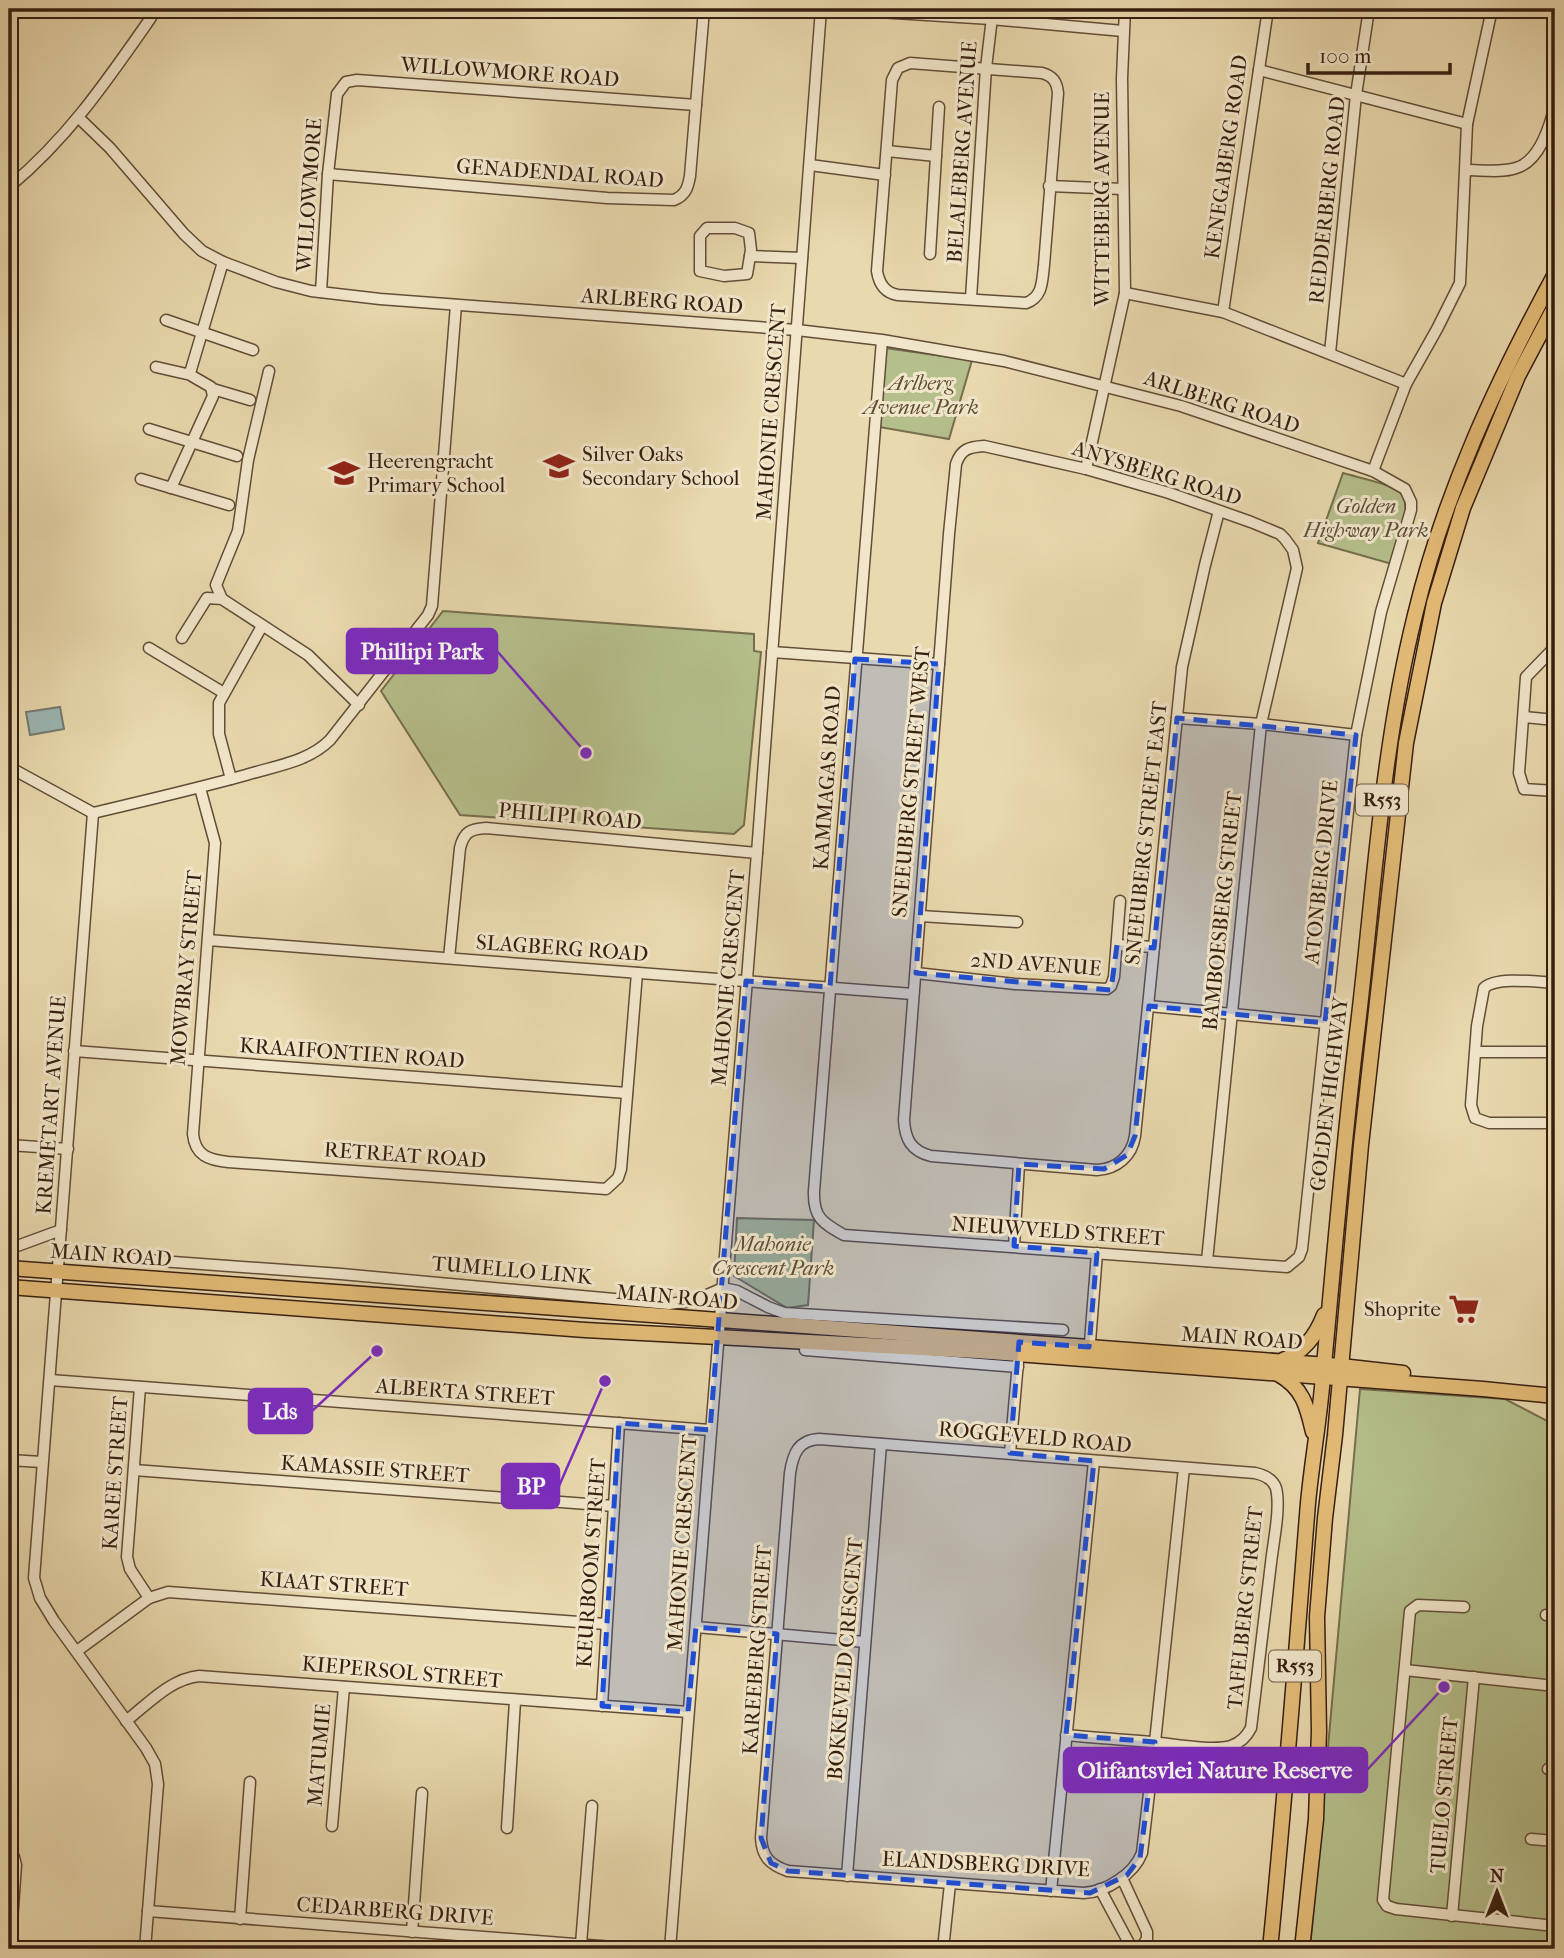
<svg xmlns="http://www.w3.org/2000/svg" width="1564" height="1958" viewBox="0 0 1564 1958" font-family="'IM FELL French Canon',serif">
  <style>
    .green { fill: #b5bf8b; stroke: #766e4e; stroke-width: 2 }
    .water { fill: #9cb8b5; stroke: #737a73; stroke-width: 2 }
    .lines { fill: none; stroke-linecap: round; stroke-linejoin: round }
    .minor-casing { stroke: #634d38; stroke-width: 13 }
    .major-casing { stroke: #361e10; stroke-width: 17 }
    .minor { stroke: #f1e6ca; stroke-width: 10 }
    .major { stroke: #e4bc77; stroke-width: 14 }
    .marked { fill: #1d4ed8; fill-opacity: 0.2; stroke: #1d4ed8; stroke-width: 5; stroke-dasharray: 14 9; stroke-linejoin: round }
    .labels { text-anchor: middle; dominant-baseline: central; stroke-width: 6; stroke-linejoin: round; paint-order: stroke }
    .shield { fill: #f1e6ca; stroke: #6e5a48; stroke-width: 2 }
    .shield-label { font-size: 19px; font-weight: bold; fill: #361e10 }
    .street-label { font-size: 21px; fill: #361e10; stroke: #f1e6ca }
    .park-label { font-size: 21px; font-style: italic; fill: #5c4e35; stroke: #f1e6ca }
    .poi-label { font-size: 21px; fill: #361e10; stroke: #f1e6ca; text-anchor: start }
    .leader { fill: none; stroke: #7b2cbf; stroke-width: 2.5 }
    .callout-dot { fill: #7b2cbf; stroke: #f1e6ca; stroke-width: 2.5 }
    .callout { fill: #7b2cbf; stroke: #7b2cbf; stroke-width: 2.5 }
    .callout-label { font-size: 23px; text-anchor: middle; font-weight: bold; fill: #fff }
  </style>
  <rect width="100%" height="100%" fill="#e9d9ae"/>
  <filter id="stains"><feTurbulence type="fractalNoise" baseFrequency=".00286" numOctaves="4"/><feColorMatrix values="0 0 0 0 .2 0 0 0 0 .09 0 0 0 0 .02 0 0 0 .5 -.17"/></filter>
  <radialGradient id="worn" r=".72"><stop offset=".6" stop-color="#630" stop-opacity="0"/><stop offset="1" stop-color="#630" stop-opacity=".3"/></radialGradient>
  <g class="green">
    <path d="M885,348L972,360L949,439L879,427Z"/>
    <path d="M1343,473C1356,477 1387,483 1397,490C1417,502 1397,547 1392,564L1318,543Z"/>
    <path d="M443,611L754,634V651L761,652L744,825L734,834L460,815L381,691Z"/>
    <path d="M737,1218L814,1220L808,1305L787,1308L734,1276Z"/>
    <path d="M1360,1389L1505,1399L1555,1425V1949H1310Z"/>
  </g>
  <path class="water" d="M60,707L64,729L30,735L26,712Z"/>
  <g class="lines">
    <g class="minor-casing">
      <g id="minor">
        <path d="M830,9L991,19L1123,31"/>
        <path d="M910,63L1042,73C1053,76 1057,82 1058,93L1044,265C1042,281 1043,297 1026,303L898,295C885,293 879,284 877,271L892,80L898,68Z"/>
        <path d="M1259,70L1467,124"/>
        <path d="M79,118L110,148L184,234L202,251L223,262L276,282L311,291L380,299L797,330L882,340L1004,361L1181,406L1373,471L1405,489L1411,502V510L1381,612L1356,735L1302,1249L1299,1257L1287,1267L844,1235C823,1223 813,1218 814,1191L882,340"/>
        <path d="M887,151L936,156"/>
        <path d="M810,165L885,175"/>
        <path d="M1466,170C1482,170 1501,173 1516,168C1540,161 1550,126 1555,105"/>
        <path d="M328,174L607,198L674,200C686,195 688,187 690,176L704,9"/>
        <path d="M1049,186L1123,189"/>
        <path d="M9,187C68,138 106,82 150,19L155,9"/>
        <path d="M707,228H735L749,233L751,250L747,274L724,276L700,271V236Z"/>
        <path d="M930,254L939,107"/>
        <path d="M750,256L802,258"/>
        <path d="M321,292L328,174L337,94L346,82L357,80L696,105"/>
        <path d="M1125,293L1223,312L1406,384"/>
        <path d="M971,298L986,68L993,9"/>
        <path d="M1223,312L1268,9"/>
        <path d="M166,320L253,350"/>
        <path d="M1330,353L1356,95L1369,9"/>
        <path d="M156,367L191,375"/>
        <path d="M213,389L250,400"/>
        <path d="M149,429L237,456"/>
        <path d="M1086,469L1125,293L1122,78L1125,9"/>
        <path d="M1373,471L1406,384L1437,329L1460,283L1467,124L1492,9"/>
        <path d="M141,479L229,505"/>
        <path d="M171,488L213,396L211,387L192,376L190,373L223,262"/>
        <path d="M1555,563V576"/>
        <path d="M222,599L216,585L238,531L248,460L269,371"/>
        <path d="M182,638L207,598L222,599L308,655L359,705"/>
        <path d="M1555,647L1526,677L1519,773L1524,789L1555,791"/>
        <path d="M149,648L224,693"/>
        <path d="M772,652L939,664"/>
        <path d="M1524,717L1555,720"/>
        <path d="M1177,718L1261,724L1356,735"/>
        <path d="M9,767L93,813C144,801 195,789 246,775C275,766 308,762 330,740L428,615L432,606L456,305"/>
        <path d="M231,779L219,734V703L262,626"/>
        <path d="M200,788L215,843L193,1134C195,1155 208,1160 228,1162L606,1189L618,1178L621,1169L637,973"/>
        <path d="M93,813L34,1578L40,1598L54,1621L146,1748L155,1764L158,1784L145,1949"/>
        <path d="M920,916L1017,922"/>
        <path d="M208,940L913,994"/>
        <path d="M1117,945L1154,947"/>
        <path d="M449,958L460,848C464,832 470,829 486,828L757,853"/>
        <path d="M916,973L1015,984L1107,989L1111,986L1114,977L1120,901"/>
        <path d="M1555,983C1538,982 1496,976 1484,988L1477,1026L1471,1105L1475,1118L1489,1123H1555"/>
        <path d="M1149,1006L1325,1023"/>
        <path d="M74,1051L627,1093"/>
        <path d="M1476,1052H1555"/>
        <path d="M9,1145L68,1149"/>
        <path d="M1014,1246L1019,1164"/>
        <path d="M9,1249L61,1230"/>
        <path d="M118,1258L341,1274L669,1304L693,1301L723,1288L737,1291L768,1307L784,1313L1063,1330"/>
        <path d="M1207,1261L1261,724L1297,568L1293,550L1285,539L1280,534L1251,522L1169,493L1086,469L984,446C969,447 961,449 956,464L949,534L904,1120C905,1139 911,1151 931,1156L1097,1170C1117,1169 1132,1156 1135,1136L1182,667L1205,565L1219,511"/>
        <path d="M805,1350L1018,1367"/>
        <path d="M1089,1355L1097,1253"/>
        <path d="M50,1380L710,1430"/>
        <path d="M140,1387L127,1557L130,1569L149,1598"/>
        <path d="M1010,1453L1018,1362"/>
        <path d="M9,1460L42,1462"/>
        <path d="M134,1470L614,1506"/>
        <path d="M1464,1607L1418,1605L1410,1611L1383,1900L1387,1906L1396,1909L1555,1926"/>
        <path d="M1546,1615L1555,1616"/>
        <path d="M696,1627L865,1642"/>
        <path d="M77,1651L149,1598L168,1592L606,1624"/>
        <path d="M1405,1670L1555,1686"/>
        <path d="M602,1706L619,1423"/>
        <path d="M126,1721C148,1704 170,1679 199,1676L688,1712"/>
        <path d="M1066,1735C1098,1738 1129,1740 1160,1743C1179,1745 1213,1751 1231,1746C1240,1743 1247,1736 1251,1728C1258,1673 1264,1618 1271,1563C1273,1543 1281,1508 1276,1488C1273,1479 1264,1475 1255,1473L819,1439C798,1440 793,1454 790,1473L761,1838C762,1857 770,1865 788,1871L1084,1893C1106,1892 1134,1874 1142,1853L1155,1742L1184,1468"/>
        <path d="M1548,1769L1555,1770"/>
        <path d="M332,1826L344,1687"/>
        <path d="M507,1828L515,1701"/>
        <path d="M1531,1839L1555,1841"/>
        <path d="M9,1849L14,1857L16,1865L10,1949"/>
        <path d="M847,1876L881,1444"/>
        <path d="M1100,1889L1130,1945L1134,1947L1142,1946L1147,1939V1932L1122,1878"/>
        <path d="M1051,1891L1094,1461"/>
        <path d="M148,1911L639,1949"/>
        <path d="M1452,1916L1474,1677"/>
        <path d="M240,1919L250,1782"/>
        <path d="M412,1932L422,1793"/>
        <path d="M581,1944L592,1806"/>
        <path d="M670,1949L757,853L821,9"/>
        <path d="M943,1949L950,1884"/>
      </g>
    </g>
    <g class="major-casing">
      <g id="major">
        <path d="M9,1268L1089,1347L1341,1366L1403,1373"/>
        <path d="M9,1287L585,1330L977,1351L1483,1389L1555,1396"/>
        <path d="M1283,1360C1304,1352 1316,1336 1324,1315"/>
        <path d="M1278,1374C1303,1388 1307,1406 1313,1432"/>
        <path d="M1270,1949C1285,1801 1296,1652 1308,1503C1312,1460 1320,1418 1323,1375C1334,1261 1343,1147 1357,1033C1374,893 1381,752 1415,615C1444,494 1496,383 1555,274"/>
        <path d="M1302,1949L1316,1819L1319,1731L1317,1617L1325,1518L1335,1435L1361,1145L1406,743L1434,603L1463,508L1518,376L1555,306"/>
      </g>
    </g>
    <use href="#minor" class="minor"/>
    <use href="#major" class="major"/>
  </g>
  <path class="marked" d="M855,659L939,664L916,973L1111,990L1117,945L1154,948L1177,718L1356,735L1325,1023L1149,1006L1135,1136L1127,1155L1104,1169L1019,1164L1014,1246L1097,1253L1089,1347L1019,1342L1010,1453L1094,1461L1066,1735L1155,1742L1140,1858L1127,1875L1090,1893L788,1871L771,1863L761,1838L777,1634L696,1627L688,1712L602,1706L619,1423L710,1430L746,981L830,987Z"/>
  <defs>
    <g id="school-bare" transform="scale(2.415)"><path d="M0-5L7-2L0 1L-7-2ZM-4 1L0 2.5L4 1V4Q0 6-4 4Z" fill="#8f2418" stroke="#f1e6ca" stroke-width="2.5" paint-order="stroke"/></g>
    <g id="supermarket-bare" transform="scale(2.415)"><path d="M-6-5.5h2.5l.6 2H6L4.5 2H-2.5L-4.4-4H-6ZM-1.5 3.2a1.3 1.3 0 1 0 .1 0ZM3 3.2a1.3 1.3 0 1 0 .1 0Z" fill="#8f2418" stroke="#f1e6ca" stroke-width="2.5" paint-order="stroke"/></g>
  </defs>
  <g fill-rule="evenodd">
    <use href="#school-bare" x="559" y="466"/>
    <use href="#school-bare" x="344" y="473"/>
    <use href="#supermarket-bare" x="1464" y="1309"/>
  </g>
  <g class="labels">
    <g class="shield">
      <rect x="1356" y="784.5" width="52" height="31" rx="5"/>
      <rect x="1269" y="1650.5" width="52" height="31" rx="5"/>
    </g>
    <g class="shield-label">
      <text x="1382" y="800">R553</text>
      <text x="1295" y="1666">R553</text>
    </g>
    <g class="street-label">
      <text transform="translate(510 72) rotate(4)">WILLOWMORE ROAD</text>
      <text transform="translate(962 152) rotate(-86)">BELALEBERG AVENUE</text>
      <text transform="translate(1226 157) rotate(-82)">KENEGABERG ROAD</text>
      <text transform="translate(560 173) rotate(4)">GENADENDAL ROAD</text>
      <text transform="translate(309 195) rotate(-86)">WILLOWMORE</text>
      <text transform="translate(1102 199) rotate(-90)">WITTEBERG AVENUE</text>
      <text transform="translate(1327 200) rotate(-84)">REDDERBERG ROAD</text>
      <text transform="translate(662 301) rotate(4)">ARLBERG ROAD</text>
      <text transform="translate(1222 402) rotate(18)">ARLBERG ROAD</text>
      <text transform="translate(771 412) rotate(-86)">MAHONIE CRESCENT</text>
      <text transform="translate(1157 473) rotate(17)">ANYSBERG ROAD</text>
      <text transform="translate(827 778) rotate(-86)">KAMMAGAS ROAD</text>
      <text transform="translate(911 782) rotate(-85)">SNEEUBERG STREET WEST</text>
      <text transform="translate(570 816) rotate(5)">PHILIPI ROAD</text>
      <text transform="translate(1146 833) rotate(-84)">SNEEUBERG STREET EAST</text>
      <text transform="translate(1321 872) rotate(-84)">ATONBERG DRIVE</text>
      <text transform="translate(1222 911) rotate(-84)">BAMBOESBERG STREET</text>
      <text transform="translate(562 948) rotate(4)">SLAGBERG ROAD</text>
      <text transform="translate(1036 964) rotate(4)">2ND AVENUE</text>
      <text transform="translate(186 968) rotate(-85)">MOWBRAY STREET</text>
      <text transform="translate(728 978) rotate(-85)">MAHONIE CRESCENT</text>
      <text transform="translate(352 1053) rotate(4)">KRAAIFONTIEN ROAD</text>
      <text transform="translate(1329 1094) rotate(-83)">GOLDEN HIGHWAY</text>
      <text transform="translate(51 1105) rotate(-86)">KREMETART AVENUE</text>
      <text transform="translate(405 1155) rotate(4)">RETREAT ROAD</text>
      <text transform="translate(1058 1231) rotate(4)">NIEUWVELD STREET</text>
      <text transform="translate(111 1255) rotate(4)">MAIN ROAD</text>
      <text transform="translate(512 1270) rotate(5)">TUMELLO LINK</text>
      <text transform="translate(677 1297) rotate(5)">MAIN ROAD</text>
      <text transform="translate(1242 1338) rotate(4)">MAIN ROAD</text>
      <text transform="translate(465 1392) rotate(4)">ALBERTA STREET</text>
      <text transform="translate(1035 1437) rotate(5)">ROGGEVELD ROAD</text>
      <text transform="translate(375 1469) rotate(4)">KAMASSIE STREET</text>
      <text transform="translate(115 1473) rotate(-86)">KAREE STREET</text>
      <text transform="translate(682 1543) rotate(-86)">MAHONIE CRESCENT</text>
      <text transform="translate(591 1563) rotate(-86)">KEURBOOM STREET</text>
      <text transform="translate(334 1584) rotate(4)">KIAAT STREET</text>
      <text transform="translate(1245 1608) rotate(-84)">TAFELBERG STREET</text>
      <text transform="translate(757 1650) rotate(-86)">KAREEBERG STREET</text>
      <text transform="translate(845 1659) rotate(-85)">BOKKEVELD CRESCENT</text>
      <text transform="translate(402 1672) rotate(5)">KIEPERSOL STREET</text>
      <text transform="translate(319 1755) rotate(-85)">MATUMIE</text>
      <text transform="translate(1444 1795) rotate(-85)">TUELO STREET</text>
      <text transform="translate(986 1864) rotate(3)">ELANDSBERG DRIVE</text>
      <text transform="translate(395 1911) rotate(4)">CEDARBERG DRIVE</text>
    </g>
    <g class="park-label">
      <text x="921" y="383">Arlberg<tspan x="921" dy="24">Avenue Park</tspan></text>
      <text x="1366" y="506">Golden<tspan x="1366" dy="24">Highway Park</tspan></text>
      <text x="773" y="1244">Mahonie<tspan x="773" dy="24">Crescent Park</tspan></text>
    </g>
    <g class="poi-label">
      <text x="582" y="454">Silver Oaks<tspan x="582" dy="24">Secondary School</tspan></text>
      <text x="367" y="461">Heerengracht<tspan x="367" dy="24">Primary School</tspan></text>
      <text x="1441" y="1309" text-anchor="end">Shoprite</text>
    </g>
  </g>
  <path class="leader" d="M586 753L497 651M377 1351L312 1411M605 1381L559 1486M1444 1687L1367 1770"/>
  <g class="callout-dot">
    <circle cx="586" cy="753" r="7"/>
    <circle cx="377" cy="1351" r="7"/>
    <circle cx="605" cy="1381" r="7"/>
    <circle cx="1444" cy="1687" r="7"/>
  </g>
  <g class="callout">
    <rect x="347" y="629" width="150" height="44" rx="7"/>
    <rect x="249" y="1389" width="63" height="44" rx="7"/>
    <rect x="502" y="1464" width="57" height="44" rx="7"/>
    <rect x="1064" y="1748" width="303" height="44" rx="7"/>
  </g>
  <g class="callout-label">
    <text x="422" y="659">Phillipi Park</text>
    <text x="280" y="1419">Lds</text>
    <text x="531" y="1494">BP</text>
    <text x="1215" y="1778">Olifantsvlei Nature Reserve</text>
  </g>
  <rect width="1564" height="1958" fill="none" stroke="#e9d9ae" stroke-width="35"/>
  <rect x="10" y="10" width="1543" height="1937" fill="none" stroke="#361e10" stroke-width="3.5"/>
  <rect x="18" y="18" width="1529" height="1923" fill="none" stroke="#361e10" stroke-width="2"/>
  <g transform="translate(1497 1892)" stroke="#f1e6ca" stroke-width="5" paint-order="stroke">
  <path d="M0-5L12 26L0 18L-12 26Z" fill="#361e10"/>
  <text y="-10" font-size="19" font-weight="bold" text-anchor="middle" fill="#361e10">N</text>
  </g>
  <path d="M1308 63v10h142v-10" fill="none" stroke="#361e10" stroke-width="3.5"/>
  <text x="1319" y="63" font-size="21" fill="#361e10" stroke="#f1e6ca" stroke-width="5" paint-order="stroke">100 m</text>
  <rect width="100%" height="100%" filter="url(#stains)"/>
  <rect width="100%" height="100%" fill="url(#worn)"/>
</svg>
